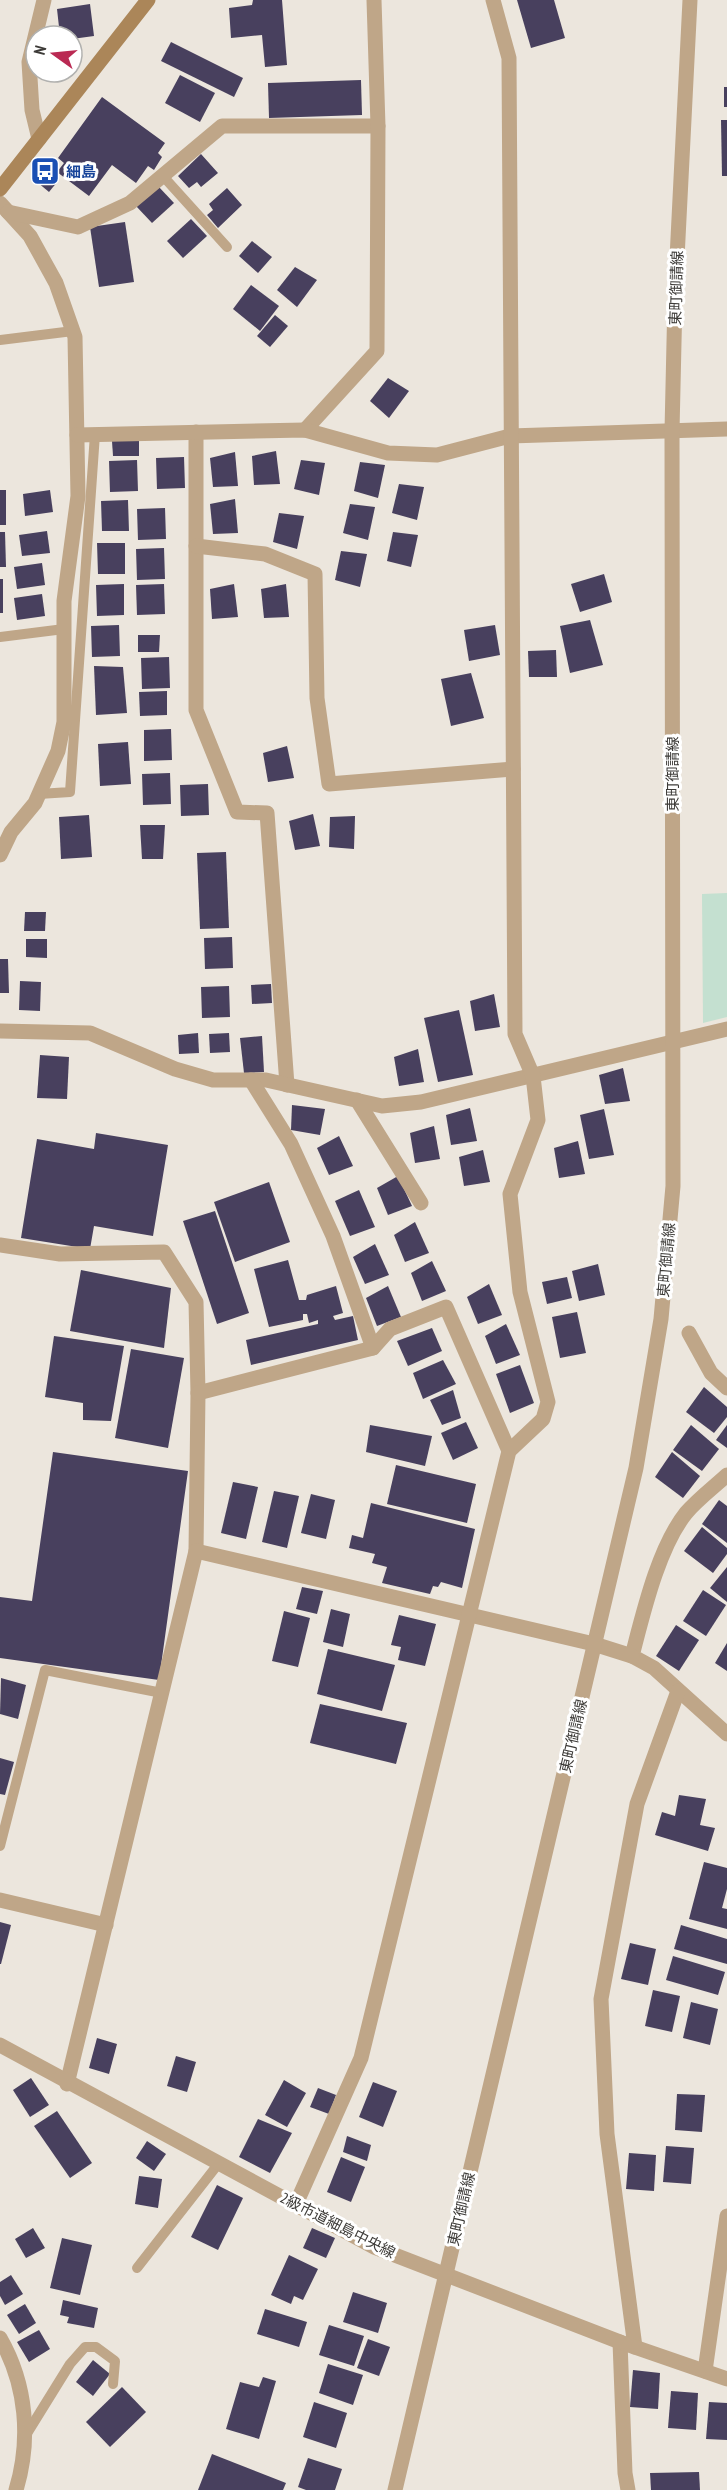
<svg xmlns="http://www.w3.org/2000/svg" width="727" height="2490" viewBox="0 0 727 2490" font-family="'PT Sans Narrow','Noto Sans JP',sans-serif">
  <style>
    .green { fill: #c4e0d0 }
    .building { fill: #48405e }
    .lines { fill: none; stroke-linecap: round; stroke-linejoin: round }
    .service { stroke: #bfa688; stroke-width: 10 }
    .minor { stroke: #bfa688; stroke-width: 15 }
    .tertiary { stroke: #bfa688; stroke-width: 15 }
    .secondary { stroke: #ab8659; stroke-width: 15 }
    .labels { text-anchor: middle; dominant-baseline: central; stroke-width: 6; stroke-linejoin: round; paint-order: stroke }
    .transit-label { font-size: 15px; font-weight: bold; fill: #164399; stroke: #fff; text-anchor: start }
    .street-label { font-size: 15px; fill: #3d3b38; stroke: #fff }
  </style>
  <rect width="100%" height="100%" fill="#ece6dd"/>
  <path class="green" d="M727,893V1017L703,1023L702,894Z"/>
  <g class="building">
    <path d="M253,0H282L287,65L265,67L262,35L231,38L229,8L252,5Z"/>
    <path d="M517,0H554L565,38L531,48Z"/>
    <path d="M90,4L94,36L72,39V36H60L57,9Z"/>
    <path d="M171,42L243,78L234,97L161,61Z"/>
    <path d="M180,75L215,93L200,122L165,103Z"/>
    <path d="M361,80L362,115L269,118L268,83Z"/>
    <rect x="724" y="87" width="3" height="20"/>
    <path d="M102,97L165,143L158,153L162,157L154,170L148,166L136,183L112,165L89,196L57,172L64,163L58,158Z"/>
    <path d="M721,120H727V176H722Z"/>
    <path d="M201,154L218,173L201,187L197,182L189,188L178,176Z"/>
    <path d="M47,171L58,181L49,192L37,182Z"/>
    <path d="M158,186L174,203L152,223L136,206Z"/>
    <path d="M227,188L242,205L218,228L207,215L213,210L209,204Z"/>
    <path d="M191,219L207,236L183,258L167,241Z"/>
    <path d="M125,222L134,282L99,287L90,227Z"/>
    <path d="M252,241L272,257L258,273L239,256Z"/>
    <path d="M295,267L317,280L297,307L277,290Z"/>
    <path d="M251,285L279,306L260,331L233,309Z"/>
    <path d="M275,315L288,326L270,347L257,336Z"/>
    <path d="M388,378L409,391L389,418L370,401Z"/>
    <path d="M139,440V456H113L112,441Z"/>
    <path d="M276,451L280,484L254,485L252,456Z"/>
    <path d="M235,452L238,486L213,487L210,458Z"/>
    <path d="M184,457L185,488L157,489L156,458Z"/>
    <path d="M137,460L138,491L110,492L109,461Z"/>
    <path d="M301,460L325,463L319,495L294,489Z"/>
    <path d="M360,462L385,465L378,498L354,491Z"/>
    <path d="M399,484L424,487L417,520L392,513Z"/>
    <rect x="0" y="490" width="6" height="35"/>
    <path d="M50,490L53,512L25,516L23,494Z"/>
    <path d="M235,499L238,533L213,534L210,504Z"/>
    <path d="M128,500L129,531H102L101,501Z"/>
    <path d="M350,504L375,507L368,540L343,533Z"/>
    <path d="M165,508L166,539L138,540L137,509Z"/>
    <path d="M279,513L304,516L297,549L273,542Z"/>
    <path d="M47,531L50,553L22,556L19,535Z"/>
    <path d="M0,532H5L6,567H0Z"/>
    <path d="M393,532L418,535L411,567L387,561Z"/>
    <path d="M97,543H125V574H98Z"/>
    <path d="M164,548L165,579L137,580L136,549Z"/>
    <path d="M341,551L367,554L360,587L335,580Z"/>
    <path d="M42,563L45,585L17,589L14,567Z"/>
    <path d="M604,574L612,602L580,612L571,584Z"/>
    <rect x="0" y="579" width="3" height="34"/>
    <path d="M124,584V615L97,616L96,585Z"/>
    <path d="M164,584L165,614L137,615L136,585Z"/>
    <path d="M234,584L238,617L212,619L210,589Z"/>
    <path d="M286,584L289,617L264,618L261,589Z"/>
    <path d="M42,594L45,616L17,620L14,598Z"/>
    <path d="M590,620L603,665L570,673L560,626Z"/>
    <path d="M119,625L120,656L92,657L91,626Z"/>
    <path d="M495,625L500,655L469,661L464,630Z"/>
    <path d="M138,635H160L159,652H138Z"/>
    <path d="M556,650L557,677H529L528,651Z"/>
    <path d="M169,657L170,688L142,689L141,658Z"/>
    <path d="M94,666L123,667L127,713L96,715Z"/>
    <path d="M471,673L484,718L451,726L441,679Z"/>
    <path d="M167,691V715L140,716L139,692Z"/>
    <path d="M171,729L172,760L144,761V730Z"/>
    <path d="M128,742L131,784L100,786L98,744Z"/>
    <path d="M287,746L294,778L268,782L263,753Z"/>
    <path d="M170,773L171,804L143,805L142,774Z"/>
    <path d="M208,784L209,815L181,816L180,785Z"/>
    <path d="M313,814L320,846L295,850L289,821Z"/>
    <path d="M89,815L92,857L61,859L59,817Z"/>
    <path d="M355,816L354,849L329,847L330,817Z"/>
    <path d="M140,825H165L163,859H142Z"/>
    <path d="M226,852L229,928L200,929L197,853Z"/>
    <path d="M25,912H46L45,931H24Z"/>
    <path d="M232,937L233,968L205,969L204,938Z"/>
    <path d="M26,939H47V958L26,957Z"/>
    <path d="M0,959H8L9,993H0Z"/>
    <path d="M20,981L41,982L40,1011L19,1010Z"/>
    <path d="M271,984L272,1003L252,1004L251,985Z"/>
    <path d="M229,986L230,1017L202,1018L201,987Z"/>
    <path d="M494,994L500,1027L475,1031L470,1001Z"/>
    <path d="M459,1010L473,1075L438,1082L424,1018Z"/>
    <path d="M198,1033L199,1053L179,1054L178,1035Z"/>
    <path d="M229,1033L230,1052L210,1053L209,1034Z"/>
    <path d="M262,1036L264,1072L244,1073L240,1038Z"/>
    <path d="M418,1049L424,1082L399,1086L394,1057Z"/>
    <path d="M40,1055L69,1057L67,1099L37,1098Z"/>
    <path d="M623,1068L630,1101L605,1104L599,1075Z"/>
    <path d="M292,1105L325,1109L320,1135L291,1130Z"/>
    <path d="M470,1108L477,1141L451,1145L446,1115Z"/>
    <path d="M604,1109L614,1155L589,1159L580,1115Z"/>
    <path d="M434,1126L440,1159L415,1163L410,1133Z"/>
    <path d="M96,1133L168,1145L153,1236L94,1226L90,1249L21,1238L37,1139L94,1149Z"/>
    <path d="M339,1136L353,1166L329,1175L317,1148Z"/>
    <path d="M578,1141L585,1174L559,1178L554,1148Z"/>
    <path d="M483,1150L490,1182L464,1186L459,1157Z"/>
    <path d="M398,1176L412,1206L388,1215L377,1188Z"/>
    <path d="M269,1182L290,1242L235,1262L214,1202Z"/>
    <path d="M359,1190L375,1227L350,1236L335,1201Z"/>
    <path d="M215,1211L249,1313L217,1324L183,1221Z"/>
    <path d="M415,1222L429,1253L405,1262L394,1235Z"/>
    <path d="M375,1244L389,1275L365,1284L353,1257Z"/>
    <path d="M288,1260L299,1300H306L307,1295L336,1286L343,1313L333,1316L335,1320L353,1316L358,1340L251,1365L246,1340L318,1324V1320L309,1323L307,1314H303V1320L269,1327L254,1269Z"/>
    <path d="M432,1261L446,1291L422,1301L411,1273Z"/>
    <path d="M598,1264L605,1295L579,1301L572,1271Z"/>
    <path d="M81,1270L171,1288L164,1348L70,1331Z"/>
    <path d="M567,1277L572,1298L547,1304L542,1282Z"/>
    <path d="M489,1284L502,1315L478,1324L467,1297Z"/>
    <path d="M388,1286L401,1317L377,1326L366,1298Z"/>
    <path d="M577,1312L586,1353L560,1358L552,1317Z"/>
    <path d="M506,1324L520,1355L496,1364L485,1336Z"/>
    <path d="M432,1328L442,1351L408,1366L397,1341Z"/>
    <path d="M54,1336L124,1346L111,1421L83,1420V1403L45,1397Z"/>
    <path d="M131,1349L184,1358L168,1448L115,1438Z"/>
    <path d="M443,1360L456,1384L423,1399L413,1373Z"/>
    <path d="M520,1365L534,1403L510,1413L496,1374Z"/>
    <path d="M704,1387L727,1407V1417L714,1433L686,1412Z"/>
    <path d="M453,1390L461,1418L442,1425L430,1400Z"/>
    <path d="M466,1422L478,1448L453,1460L441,1433Z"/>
    <path d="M370,1425L432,1436L425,1466L366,1452Z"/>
    <path d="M691,1425L719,1449L702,1471L673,1450Z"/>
    <path d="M727,1425V1448L716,1440Z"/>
    <path d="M53,1452L188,1471L159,1680L0,1658V1597L32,1601Z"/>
    <path d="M672,1452L700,1476L683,1498L655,1477Z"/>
    <path d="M396,1465L476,1484L467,1523L387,1504Z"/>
    <path d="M233,1482L258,1487L246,1539L221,1533Z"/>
    <path d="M274,1491L299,1496L287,1548L262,1542Z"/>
    <path d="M311,1494L335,1500L326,1539L301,1533Z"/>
    <path d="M719,1500L727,1506V1543L702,1524Z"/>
    <path d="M371,1503L475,1529L462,1588L441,1582L438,1587L433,1586L430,1594L382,1583L387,1567L372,1563L375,1554L349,1548L352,1535L363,1538Z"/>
    <path d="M702,1527L727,1548V1554L713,1573L684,1551Z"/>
    <path d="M727,1567V1602L710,1588Z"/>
    <path d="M302,1587L323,1591L317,1614L296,1609Z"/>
    <path d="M703,1590L726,1605L706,1636L683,1621Z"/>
    <path d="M331,1609L350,1614L343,1647L323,1642Z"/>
    <path d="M284,1611L310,1618L298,1667L272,1661Z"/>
    <path d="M399,1615L436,1624L425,1666L398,1660L401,1647L391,1645Z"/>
    <path d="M676,1625L699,1640L679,1671L656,1656Z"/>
    <path d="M727,1643V1671L715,1663Z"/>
    <path d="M328,1649L395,1665L382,1711L317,1694Z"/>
    <path d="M1,1678L26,1685L18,1719L0,1714Z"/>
    <path d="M320,1704L407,1723L396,1764L310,1743Z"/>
    <path d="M0,1758L14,1762L5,1795L0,1794Z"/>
    <path d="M679,1795L706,1799L700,1825L715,1828L708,1851L655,1835L662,1812L675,1816Z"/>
    <path d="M704,1862L727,1868V1889L722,1908L727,1909V1929L689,1919Z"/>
    <path d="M0,1922L11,1925L1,1964H0Z"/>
    <path d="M681,1925L727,1939V1964L674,1949Z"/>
    <path d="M630,1943L656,1949L648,1985L621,1979Z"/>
    <path d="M673,1956L725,1972L718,1995L666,1980Z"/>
    <path d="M653,1990L680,1996L672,2032L645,2026Z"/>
    <path d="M691,2002L718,2009L710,2045L683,2038Z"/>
    <path d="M97,2038L117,2044L109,2074L89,2068Z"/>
    <path d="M176,2056L196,2062L187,2092L167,2086Z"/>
    <path d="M31,2078L49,2105L30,2117L13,2090Z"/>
    <path d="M284,2080L306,2093L287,2127L265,2115Z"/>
    <path d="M373,2082L397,2091L383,2127L359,2117Z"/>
    <path d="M318,2088L336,2095L329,2114L310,2107Z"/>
    <path d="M677,2094L705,2095L702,2132L675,2130Z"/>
    <path d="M57,2111L92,2163L70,2178L34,2126Z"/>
    <path d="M258,2119L292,2133L270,2173L239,2157Z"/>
    <path d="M347,2136L371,2145L367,2161L343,2152Z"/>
    <path d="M147,2141L166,2154L154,2171L136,2158Z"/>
    <path d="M666,2146L694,2148L691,2184L663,2182Z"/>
    <path d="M629,2153L656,2155L654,2191L626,2189Z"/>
    <path d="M341,2157L365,2167L351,2202L327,2192Z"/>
    <path d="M139,2176L162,2179L158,2208L135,2204Z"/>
    <path d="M217,2185L243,2198L218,2250L191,2237Z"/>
    <path d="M33,2228L45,2248L26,2258L15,2239Z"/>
    <path d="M312,2228L335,2238L326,2258L303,2248Z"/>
    <path d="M62,2238L92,2245L80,2295L50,2288Z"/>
    <path d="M289,2255L318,2269L303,2300L294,2296L291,2304L271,2295Z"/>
    <path d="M11,2275L23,2294L5,2305L0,2296V2282Z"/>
    <path d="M353,2292L387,2303L378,2333L343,2322Z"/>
    <path d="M63,2300L98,2308L94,2328L67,2323L69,2317L60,2315Z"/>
    <path d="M25,2304L36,2323L19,2334L7,2315Z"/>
    <path d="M265,2309L307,2322L299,2347L257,2334Z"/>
    <path d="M329,2325L364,2336L354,2366L319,2355Z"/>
    <path d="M39,2330L50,2349L29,2362L17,2342Z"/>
    <path d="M368,2339L390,2347L379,2376L357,2368Z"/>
    <path d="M93,2360L110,2374L93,2396L76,2382Z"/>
    <path d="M328,2364L363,2375L353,2405L319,2393Z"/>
    <path d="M633,2370L660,2373L658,2409L630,2407Z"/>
    <path d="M263,2377L276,2381L259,2439L226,2429L240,2382L259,2387Z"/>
    <path d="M122,2387L146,2412L110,2447L86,2422Z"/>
    <path d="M671,2391L698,2393L696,2430L668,2428Z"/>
    <path d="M314,2402L347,2413L336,2448L303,2437Z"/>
    <path d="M709,2402L727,2403V2440L706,2439Z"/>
    <path d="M212,2454L286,2483L283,2490H198Z"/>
    <path d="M308,2458L342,2469L335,2490H306L298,2487Z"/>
    <path d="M699,2472L700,2490H651L650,2473Z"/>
  </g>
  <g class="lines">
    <g class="service">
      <path d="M162,175L227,247"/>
      <path d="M0,340L73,331"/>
      <path d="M0,637L64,629"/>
      <path d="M39,794L70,792L95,434"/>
      <path d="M0,1846L45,1670L162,1693"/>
      <path d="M137,2268L219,2163"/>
      <path d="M26,2435L70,2364L85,2347H96L115,2361L113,2384"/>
    </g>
    <g class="minor">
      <path d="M39,139L32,110L29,62L44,0"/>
      <path d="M0,203L30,236L56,283L75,337L78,496L64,601V722L58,751L35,803L11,832L0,855"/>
      <path d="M8,212L78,227L130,203L222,126H378"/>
      <path d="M305,430L377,351L378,126L374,0"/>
      <path d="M196,432V710L237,812L267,813L287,1085"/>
      <path d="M77,435L305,430L388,453L437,455L510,436L727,429"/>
      <path d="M196,546L265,554L315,574L317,698L329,784L513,769"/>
      <path d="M0,1031L90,1033L175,1069L213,1080H266L382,1106L421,1102L727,1029"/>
      <path d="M251,1080L291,1144L333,1236L373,1348"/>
      <path d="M357,1100L421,1203"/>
      <path d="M0,1245L60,1254L164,1252L196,1302L198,1393L196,1551"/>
      <path d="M689,1333L711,1373L727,1388"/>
      <path d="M198,1393L373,1348L390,1329L446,1307L509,1451"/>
      <path d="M727,1475C714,1487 698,1499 686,1513C658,1548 643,1614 632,1656L654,1668L727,1734"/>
      <path d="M0,1900L106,1925"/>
      <path d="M67,2084L196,1551L594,1644L632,1656"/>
      <path d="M296,2204L361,2058L509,1451L543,1419L548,1402L520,1292L510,1194L538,1120L533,1076L515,1034L509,58L493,0"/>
      <path d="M0,2338C27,2385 31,2440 16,2490"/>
      <path d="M620,2342L625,2473L628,2490"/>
      <path d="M635,2347L607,2134L601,1999L637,1804L678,1691"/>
      <path d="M705,2371L727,2216"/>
    </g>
    <g class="tertiary">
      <path d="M0,2045L374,2247L620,2342L727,2379"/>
      <path d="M395,2490L636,1468L661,1319L673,1186L672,431L675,298L690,0"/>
    </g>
    <path class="secondary" d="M0,189L148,0"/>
  </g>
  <defs>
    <g id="bus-square" transform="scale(1.5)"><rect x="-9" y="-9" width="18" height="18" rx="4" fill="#1a4fb4" stroke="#fff"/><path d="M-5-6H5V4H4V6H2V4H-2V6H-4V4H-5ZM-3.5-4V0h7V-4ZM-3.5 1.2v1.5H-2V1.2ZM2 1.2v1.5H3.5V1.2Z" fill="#fff"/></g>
  </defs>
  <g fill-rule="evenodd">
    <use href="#bus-square" x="45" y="171"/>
  </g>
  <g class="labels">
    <g class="transit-label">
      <text x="66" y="171">細島</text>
    </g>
    <g class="street-label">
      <text transform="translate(676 288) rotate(-88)">東町御請線</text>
      <text transform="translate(672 774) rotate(-90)">東町御請線</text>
      <text transform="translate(666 1260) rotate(-85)">東町御請線</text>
      <text transform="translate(573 1736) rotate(-77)">東町御請線</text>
      <text transform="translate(461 2209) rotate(-77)">東町御請線</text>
      <text transform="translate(338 2225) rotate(27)">2級市道細島中央線</text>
    </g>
  </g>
  <g transform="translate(54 54) rotate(285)"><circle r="28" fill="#ffffff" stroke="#b1b1af" stroke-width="1.5"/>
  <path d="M0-4.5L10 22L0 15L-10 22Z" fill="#ba2a53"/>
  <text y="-9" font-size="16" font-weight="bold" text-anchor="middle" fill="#3d3b38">N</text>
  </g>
</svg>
